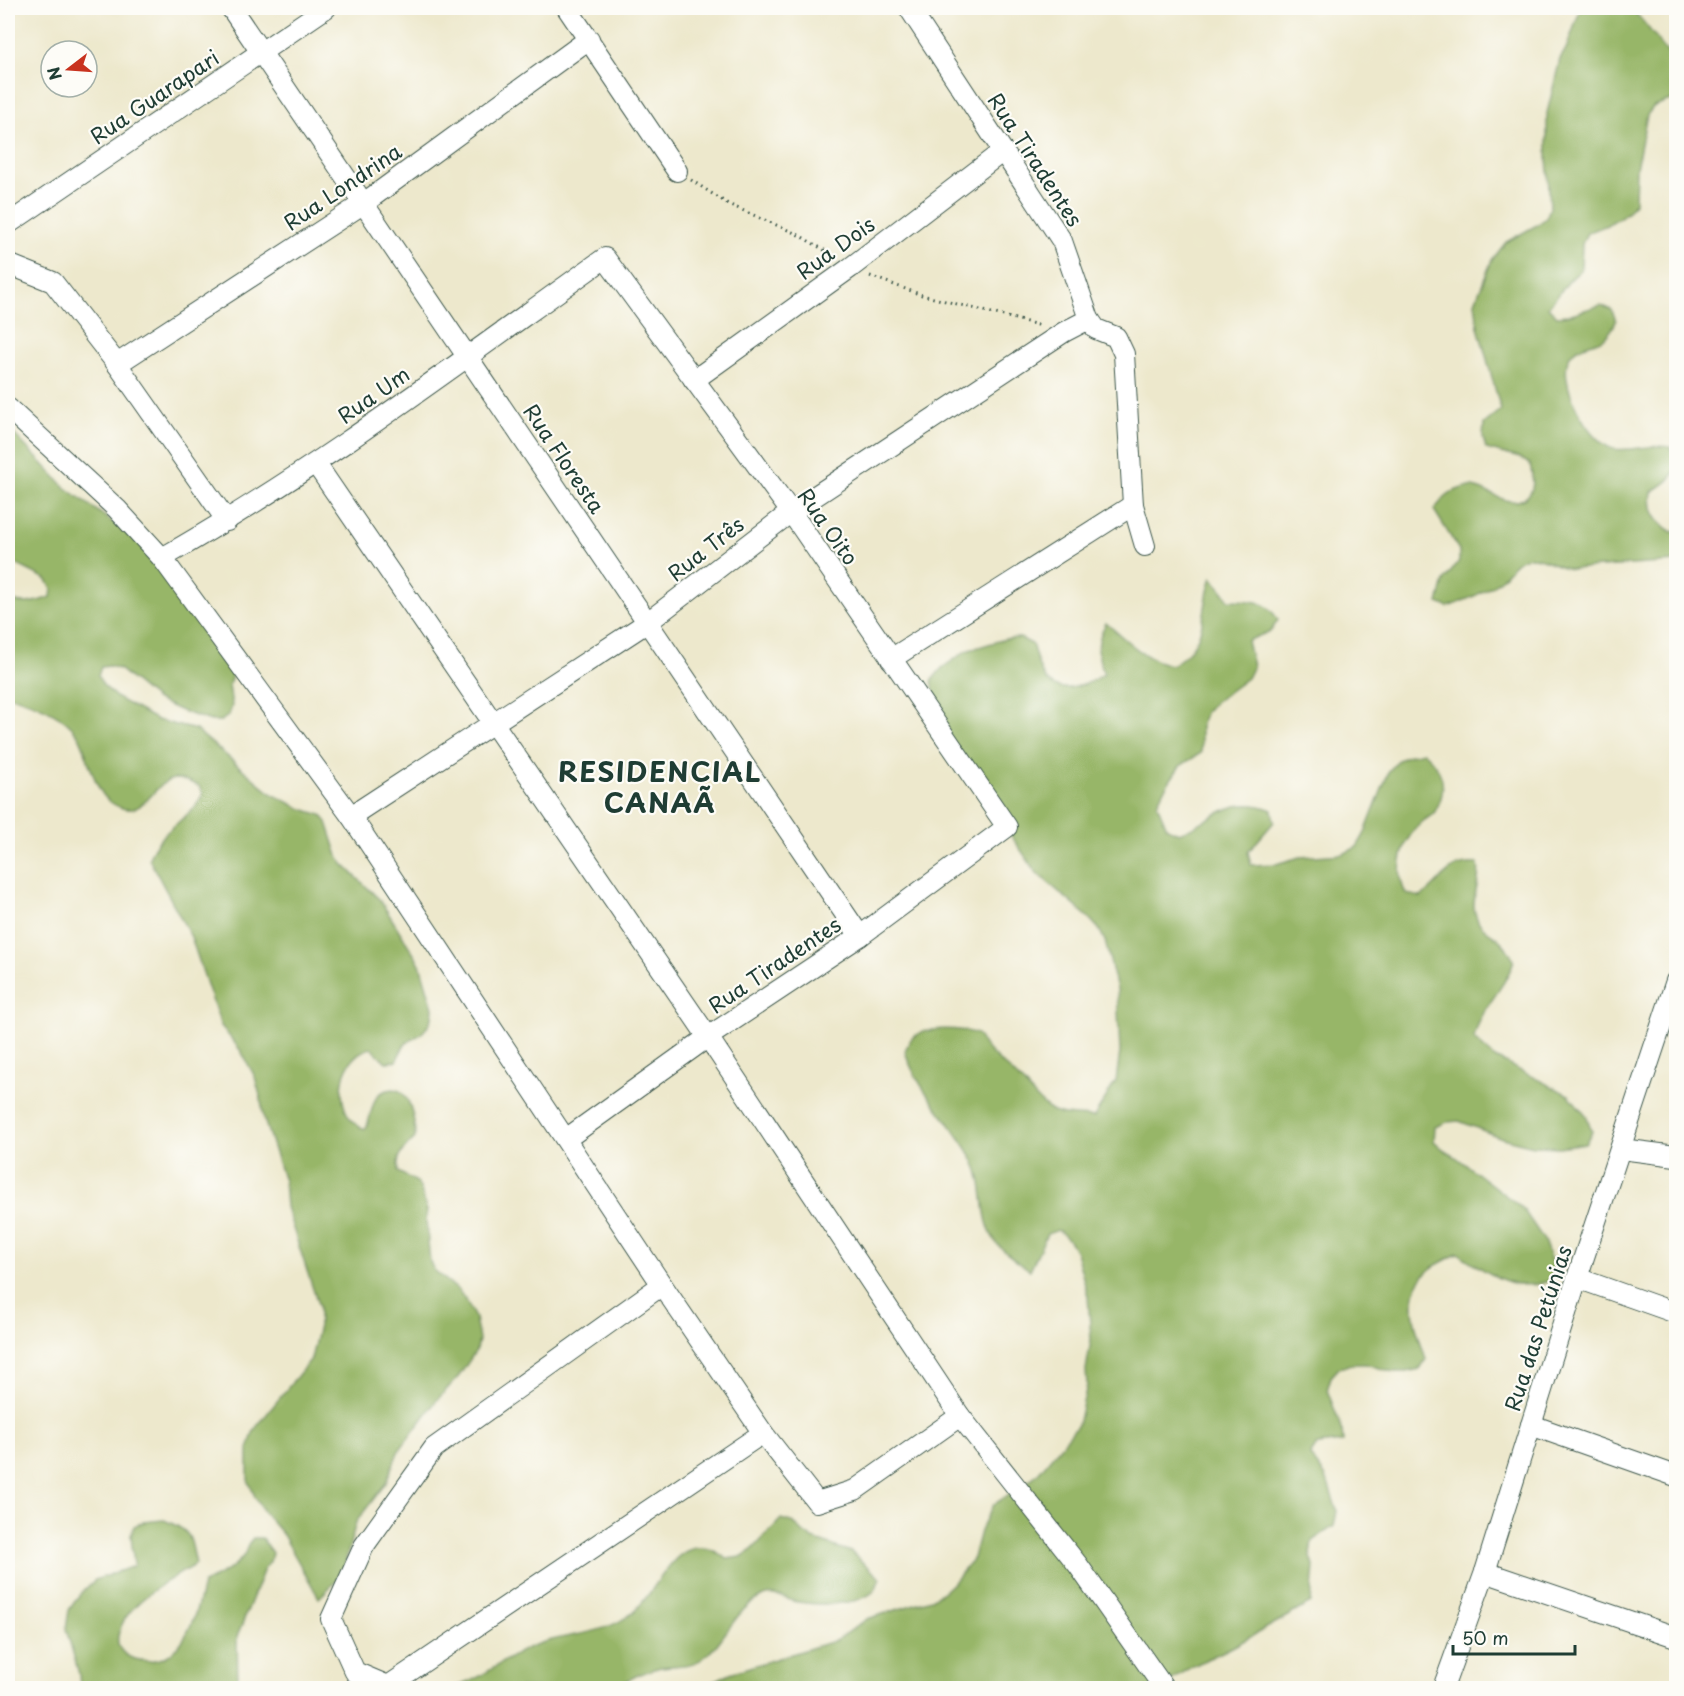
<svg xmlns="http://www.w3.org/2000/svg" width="1684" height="1696" viewBox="0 0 1684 1696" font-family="'Playpen Sans',sans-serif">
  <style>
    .forest { fill: #97b668; stroke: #5b7a4e; stroke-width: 1.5 }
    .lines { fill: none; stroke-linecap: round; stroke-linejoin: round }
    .minor-casing { stroke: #3e574b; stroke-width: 22 }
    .path { stroke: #3e574b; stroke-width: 3; stroke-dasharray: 1.5 4.5; stroke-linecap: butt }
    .minor { stroke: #fff; stroke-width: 20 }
    .labels { text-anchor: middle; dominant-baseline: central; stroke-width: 4.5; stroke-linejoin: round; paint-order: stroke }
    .street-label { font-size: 21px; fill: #1f3d34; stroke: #fdfcf7 }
    .district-label { font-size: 27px; font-weight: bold; letter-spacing: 1.5px; fill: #1f3d34; stroke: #fdfcf7 }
  </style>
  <rect width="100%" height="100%" fill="#fdfcf7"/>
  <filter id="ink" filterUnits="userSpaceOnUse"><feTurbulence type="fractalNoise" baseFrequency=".0167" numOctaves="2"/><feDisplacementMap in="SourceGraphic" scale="12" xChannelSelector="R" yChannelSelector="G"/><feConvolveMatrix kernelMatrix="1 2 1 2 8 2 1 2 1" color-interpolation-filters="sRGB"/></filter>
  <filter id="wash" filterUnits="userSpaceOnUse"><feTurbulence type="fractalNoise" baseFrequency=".008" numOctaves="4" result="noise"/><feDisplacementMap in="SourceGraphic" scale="24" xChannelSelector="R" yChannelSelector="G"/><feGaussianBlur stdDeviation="1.35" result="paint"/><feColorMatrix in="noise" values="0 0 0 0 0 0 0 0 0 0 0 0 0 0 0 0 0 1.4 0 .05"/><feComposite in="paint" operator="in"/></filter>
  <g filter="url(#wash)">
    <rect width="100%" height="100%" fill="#ede8cc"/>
    <g class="forest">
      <path d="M1581,8H1630C1648,23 1658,45 1676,61V98L1654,106L1647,115L1636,168L1635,202L1627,213L1607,225L1587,233L1582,244L1581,270L1570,280L1548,307L1557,316L1568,315L1601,305L1612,310L1616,321C1605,350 1581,339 1570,356C1555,379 1589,444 1614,449C1633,452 1651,443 1670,447C1684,472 1673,478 1652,492C1649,511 1656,522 1672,532L1676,531V562L1571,569C1557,567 1544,557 1531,557C1517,557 1510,570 1502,578C1487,592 1466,600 1448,607L1438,603L1444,581L1459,561V550L1434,510C1443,498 1456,486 1472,487C1489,489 1508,509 1525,498C1537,490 1532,476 1530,464L1520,458L1486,449L1483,438L1484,424L1501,410L1478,327L1475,302L1492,260L1506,242L1537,225L1546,218L1550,208L1547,156V113L1560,59L1566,49Z"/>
      <path d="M8,428L65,487L157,555L229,652L232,675L229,685L232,706L229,715L221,721H211L184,712L157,700L119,669L110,666L101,667L98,676L103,685L117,698L157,720L196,730L272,794L302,809L321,815L327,822L338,856L343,864L380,900L420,964L433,1008L432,1018L428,1026L421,1034L405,1044L396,1061L386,1062L371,1048C333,1057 334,1121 365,1129C371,1119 371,1107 376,1098C379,1093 384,1091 388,1090C411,1084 415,1123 415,1138C404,1149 396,1155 398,1172L417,1182L421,1190L427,1211L426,1221L430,1262L434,1270L459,1291L466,1301L475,1318L479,1340L477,1349L459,1376L436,1401L398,1452L386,1483L356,1522L342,1575L319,1598L283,1535L264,1513L255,1497L248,1480V1449L254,1430L311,1359L319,1326V1307L286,1207L284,1181L263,1116L261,1099L255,1077L241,1051L221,1026L191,937L149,859C155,837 177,825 192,810C197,805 200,799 203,794L199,786C193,783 185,779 178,779C150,777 147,829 109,801C100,794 95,779 91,769C87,759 84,744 78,735C62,712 33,703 8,695V598C21,607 36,602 51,597L52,588L46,579L8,560Z"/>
      <path d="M1212,577L1229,600C1252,601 1265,598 1278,620L1271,631L1247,641L1253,666L1247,678L1215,702L1206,711L1201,724V753L1180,766L1163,791L1157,804L1167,828L1179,833C1213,821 1232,793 1272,810L1274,822L1248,852L1251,865L1276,864L1300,857L1343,854L1357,847L1364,835L1389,771L1398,760L1410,755L1423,752C1439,765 1447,782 1440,801C1438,805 1436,811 1433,814C1430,817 1425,819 1422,822C1402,839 1394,871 1406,894L1421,897C1445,880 1445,862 1478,864C1481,882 1473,894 1474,908C1477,925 1483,928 1496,937C1504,943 1509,951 1514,960C1506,989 1479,1008 1474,1039L1495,1058L1569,1095L1587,1117L1592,1132L1585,1143L1559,1147L1533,1146L1502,1138L1459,1121L1447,1122L1435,1127L1434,1141L1444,1150L1456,1157L1523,1209L1544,1240L1554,1269L1549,1281C1515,1294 1486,1272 1458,1253C1450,1258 1441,1262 1433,1267C1399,1292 1416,1326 1426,1359L1420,1369L1406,1372H1393L1366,1364H1352L1339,1368L1331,1377L1327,1390L1342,1429L1343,1442L1317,1445L1310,1456L1326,1477L1337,1511L1334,1526L1312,1541L1310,1554L1314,1566L1311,1603C1285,1617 1260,1632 1234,1646C1210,1659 1183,1667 1164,1688H701L730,1673L837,1640L867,1619L931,1599L943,1592L956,1580L973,1558L980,1531L993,1505L1028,1482L1039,1472L1078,1425L1087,1385L1086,1370L1091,1340L1088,1296L1076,1252L1069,1240L1058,1230L1047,1234L1030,1270C1021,1265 1001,1250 995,1241C979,1216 987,1186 974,1161C954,1122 918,1094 905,1051C907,1047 909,1041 912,1038C925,1026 961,1028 977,1034C988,1055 1006,1065 1022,1082C1031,1091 1039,1104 1052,1111C1064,1117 1080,1116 1094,1117L1116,1081L1120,1052L1117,989L1105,941L1099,929L1089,918L1036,872L946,741L936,709L932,680L942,668L966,651L1005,639L1020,638L1032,644C1036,656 1039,674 1050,683C1065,695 1090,683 1104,674C1096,654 1096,641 1106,623C1128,641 1144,660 1172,665C1211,642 1199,613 1212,577Z"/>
      <path d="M781,1519L794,1523L803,1532L813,1539L851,1552L880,1578C878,1582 877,1588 874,1591C859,1606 818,1605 798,1602C788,1601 776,1592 767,1595C735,1605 727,1641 702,1659C690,1667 674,1665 661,1667C643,1671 630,1678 615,1688H450C481,1682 505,1656 535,1645C568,1633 602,1636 631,1614C650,1600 667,1558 689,1550C703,1544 717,1551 727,1559L741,1557L752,1550Z"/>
      <path d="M164,1520C193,1532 189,1534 196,1564C171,1579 128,1601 119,1632C110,1659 148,1667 167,1656C189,1643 198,1607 203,1584C216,1576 236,1568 244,1555C247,1549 248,1543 253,1538H262L272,1553L270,1562L264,1569L237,1637L238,1688H80L79,1674L66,1629L69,1610L80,1594L95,1580L134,1566L131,1535L134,1526L143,1522Z"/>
    </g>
  </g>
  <g filter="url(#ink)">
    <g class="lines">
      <g class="minor-casing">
        <g id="minor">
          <path d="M231,8L860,936"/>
          <path d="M567,8L677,171"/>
          <path d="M909,8L1062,241L1089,319L1096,329L1116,337L1124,354L1133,505L1145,546"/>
          <path d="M8,224L326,8"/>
          <path d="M8,264L53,282L117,364L227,521"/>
          <path d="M117,364L364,203L589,39"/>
          <path d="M694,380L850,268L1003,151"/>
          <path d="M8,408L117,509L162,558L351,816L662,1285L434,1448L364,1546L331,1619L355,1672L388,1686L763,1433"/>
          <path d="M316,464L708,1037L960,1416L1078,1565L1164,1688"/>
          <path d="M162,558C317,470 459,362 605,258L791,512L1007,827L860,936L708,1037L566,1139"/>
          <path d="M891,659L1133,505"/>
          <path d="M351,816L648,622L791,512L1064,332L1089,319"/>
          <path d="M1621,1149L1676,1156"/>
          <path d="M1577,1278L1676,1313"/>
          <path d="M662,1285L763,1433L817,1502L855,1490L960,1416"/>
          <path d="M1531,1425L1676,1476"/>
          <path d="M1485,1572L1676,1637"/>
          <path d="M1443,1688L1485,1572L1577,1278L1676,981"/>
        </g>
      </g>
      <g class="path">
        <path d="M691,180L728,204L797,234L836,257"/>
        <path d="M870,276L922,295L1042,326"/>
      </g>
      <use href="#minor" class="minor"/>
    </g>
  </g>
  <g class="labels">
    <g class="street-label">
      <text transform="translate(154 96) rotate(-34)">Rua Guarapari</text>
      <text transform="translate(1036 159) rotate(57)">Rua Tiradentes</text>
      <text transform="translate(342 186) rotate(-34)">Rua Londrina</text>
      <text transform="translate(835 247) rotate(-36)">Rua Dois</text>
      <text transform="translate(373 394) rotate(-35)">Rua Um</text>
      <text transform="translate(565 458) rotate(56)">Rua Floresta</text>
      <text transform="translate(829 526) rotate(55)">Rua Oito</text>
      <text transform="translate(705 548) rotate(-38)">Rua Três</text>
      <text transform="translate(774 964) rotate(-34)">Rua Tiradentes</text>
      <text transform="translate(1537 1328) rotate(-72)">Rua das Petúnias</text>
    </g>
    <g class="district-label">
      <text x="660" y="770">RESIDENCIAL<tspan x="660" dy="31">CANAÃ</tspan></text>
    </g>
  </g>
  <rect width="1684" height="1696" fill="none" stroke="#fdfcf7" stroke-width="30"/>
  <g transform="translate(69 69) rotate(253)"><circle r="28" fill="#fdfcf7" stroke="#a4b0a9" stroke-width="1.5"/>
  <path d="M0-4.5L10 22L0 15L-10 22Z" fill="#c8321e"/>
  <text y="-9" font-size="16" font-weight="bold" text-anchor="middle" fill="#1f3d34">N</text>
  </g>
  <path d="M1453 1645v9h122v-9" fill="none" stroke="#1f3d34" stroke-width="3"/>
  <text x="1462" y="1645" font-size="18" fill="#1f3d34" stroke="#fdfcf7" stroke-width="4.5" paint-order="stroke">50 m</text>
</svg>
